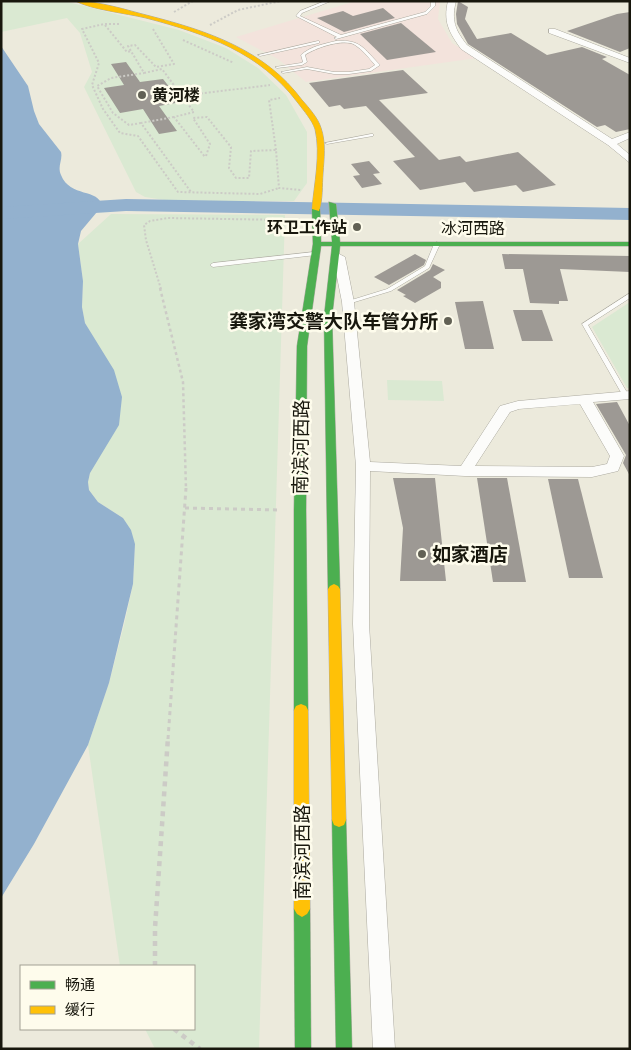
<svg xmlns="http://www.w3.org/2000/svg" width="631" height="1050" viewBox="0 0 631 1050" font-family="Figtree,'Noto Sans SC',sans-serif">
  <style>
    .commercial { fill: #f3e3dc }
    .green { fill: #dae9d2 }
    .water { fill: #93b1ce }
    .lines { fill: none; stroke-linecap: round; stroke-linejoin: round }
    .river { fill: #93b1ce; fill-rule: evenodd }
    .building { fill: #9d9994 }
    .lane-casing { stroke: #acaaa0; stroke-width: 1 }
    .street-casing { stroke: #acaaa0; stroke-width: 1 }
    .fast-casing { stroke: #acaaa0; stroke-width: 1 }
    .slow-casing { stroke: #acaaa0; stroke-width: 1 }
    .path-far3 { stroke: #cccbc6; stroke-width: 2; stroke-dasharray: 2 2; stroke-linecap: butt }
    .path-far2 { stroke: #cccbc6; stroke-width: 2.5; stroke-dasharray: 3 3; stroke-linecap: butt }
    .path-far1 { stroke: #cccbc6; stroke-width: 3; stroke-dasharray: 4 4; stroke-linecap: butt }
    .path { stroke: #cccbc6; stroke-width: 4.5; stroke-dasharray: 5 5; stroke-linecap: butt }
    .lane { fill: #fcfcfa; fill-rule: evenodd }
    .street { fill: #fcfcfa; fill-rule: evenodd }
    .fast { fill: #4caf50; fill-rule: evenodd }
    .slow { fill: #ffc107; fill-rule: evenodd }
    .poi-dot { fill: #626155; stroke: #fefcec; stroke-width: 2 }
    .labels { text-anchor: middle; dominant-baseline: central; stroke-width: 5; stroke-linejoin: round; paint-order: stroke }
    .far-poi-label { font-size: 16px; font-weight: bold; fill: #18170d; stroke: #fefcec; text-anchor: start }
    .far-street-label { font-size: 16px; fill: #18170d; stroke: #fefcec }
    .poi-label { font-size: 19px; font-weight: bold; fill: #18170d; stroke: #fefcec; text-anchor: end }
    .street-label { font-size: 19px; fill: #18170d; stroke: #fefcec }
  </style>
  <rect width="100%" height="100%" fill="#eceadc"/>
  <path class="commercial" d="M356,1H440L438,19L452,43L477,58L306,82L278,59L236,37Z"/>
  <g class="green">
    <path d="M1,1H64L179,30L226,48L258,68L286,95L307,132V183L294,201H171L145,197L136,192L84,87L92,72L80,33L67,18L1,32Z"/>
    <path d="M111,214L285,215L259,1049H155L145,1029H194V966H120L88,745L109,683L124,625L133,584L135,544L123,518L98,502L89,490L88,482L90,473L95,340L85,323L82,307L83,281L78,244Z"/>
    <path d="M630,302V388H627L592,327Z"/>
    <path d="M387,380L442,381L444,401L388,400Z"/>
  </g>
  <path class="water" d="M1,46L28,86L34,111L39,124L61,152C63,160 57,166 61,175C70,198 99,188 102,206L81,231L78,244L83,281L82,307L85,323L114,370L122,397L119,425L90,473L88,482L89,490L98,502L123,518L131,530L135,544L133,584L109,683L88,745L34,844L1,898Z"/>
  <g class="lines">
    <path class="river" d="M126,199L630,208V220L126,211L1,219V207Z"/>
  </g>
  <g class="building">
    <path d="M458,1L468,7L465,19L477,39L511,33L547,55L582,47L607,57L602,59L630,75V129L616,132L605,125L597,127L468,44L457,24L456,14Z"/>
    <path d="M383,8L395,18L344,32L317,18L343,11L353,16Z"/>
    <path d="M630,12V48L620,52L567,31L617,14Z"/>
    <path d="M401,23L436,52L387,60L360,34Z"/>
    <path d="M126,62L140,82L163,79L181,102L159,106L177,131L159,134L143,109L120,113L104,88L124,85L111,64Z"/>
    <path d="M403,70L428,93L379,100L439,160L460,156L466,162L518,152L556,185L523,192L516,185L474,192L465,182L420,190L393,161L415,157L366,106L344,109L340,105L329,107L309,83Z"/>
    <path d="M369,161L380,173L373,174L382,184L362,188L353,176L360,175L351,164Z"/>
    <path d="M415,254L426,260L424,265L389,285L374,277Z"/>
    <path d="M502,254L630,256V272L560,269L568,301H559V304L530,303L523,269H505Z"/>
    <path d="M433,264L445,270L433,277L441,282V288L415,303L403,296L406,295L397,290L430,270Z"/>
    <path d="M483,301L494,349H465L455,302Z"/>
    <path d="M513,310H542L553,341H522Z"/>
    <path d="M617,402L630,426V476L623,463L626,455L596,404Z"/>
    <path d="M393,478H435L446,581H400L403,528Z"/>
    <path d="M477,478H507L526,582H493Z"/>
    <path d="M548,479H578L603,578H569Z"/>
  </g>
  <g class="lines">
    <g class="lane-casing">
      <g id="lane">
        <path d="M325,1H331L302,13L300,16L341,35L425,12L431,6V1H435V6L427,14L336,39L334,38L337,37L296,16L300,11Z"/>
        <path d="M318,41H319V43L260,56L258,55Z"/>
        <path d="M336,41C361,39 364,49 380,65L371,71L349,74H334L307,69L283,73L281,72L307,67L334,72H349L369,69L375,65C369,58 363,50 355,45C344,38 315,48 305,55L307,62L302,65L277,68L275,67L301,63L303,62L301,55C311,46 324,44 336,41Z"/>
        <path d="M371,134H373V136L327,144L325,143Z"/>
        <path d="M437,242L440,244L429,268L391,291L348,304L345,302L387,289L425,266L434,244Z"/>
        <path d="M314,252L316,253V255L213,267L210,265L213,263Z"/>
        <path d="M630,293V298L588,325L629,396L626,398L623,396L582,324Z"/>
      </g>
    </g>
    <g class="street-casing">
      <g id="street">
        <path d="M448,1H456C451,20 455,30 467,45L612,139L630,132V138L617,144L630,155V163L608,145L461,49C449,32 443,22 448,1Z"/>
        <path d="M549,29H555L630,58V63L549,33Z"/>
        <path d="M339,254L345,257L354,302L370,462L461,466L500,406L518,401L630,391V399L593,402L624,456L618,471L592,477L465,476L370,471L369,624L395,1049H373L353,624L356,466L342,302L333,257ZM580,404L610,456L607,464L592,467L475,466L510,412L519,409Z"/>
      </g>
    </g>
    <g class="fast-casing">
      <g id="fast">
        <path d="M329,202L336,204L340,242H630V246H340L332,317L340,589L338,592H330L328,589L324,317L332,246H321L307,346L306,510L308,710L306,714L301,716L296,714L294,710V510L297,346L313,244L312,209L316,207L320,209L321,242H332Z"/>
        <path d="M339,813L344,815L346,820L352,1049H336L332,820L334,815Z"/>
        <path d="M302,901L307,904L310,909L311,1049H295L294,909L297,904Z"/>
      </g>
    </g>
    <g class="slow-casing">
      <g id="slow">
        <path d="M75,1C100,1 126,10 150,16C208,31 265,50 302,100C309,108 318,118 321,128C326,142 324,159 323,173C322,185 323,200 319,211L312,209C314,184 321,154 315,129C312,120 304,111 298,103C260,52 206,34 146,18C125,13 93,10 75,1Z"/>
        <path d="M334,584L338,586L340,589L346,820L344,825L339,827L334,825L332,820L328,589L330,586Z"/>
        <path d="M301,704L306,706L308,710L310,909L307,914L302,917L297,914L294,909V710L296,706Z"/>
      </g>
    </g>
    <g class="path-far3">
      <path d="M174,12L193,1"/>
      <path d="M119,24H104L82,29L99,63L92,85L103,109L120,133L138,136L178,192L260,194L279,188"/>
      <path d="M105,25L127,52L131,51"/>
      <path d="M210,25L238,10L281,1"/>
      <path d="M153,29L174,64L156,67L135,45L128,46L144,73L162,69L194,112L174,117L205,157"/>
      <path d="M183,40L234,63"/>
      <path d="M181,96L270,85"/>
      <path d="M174,117L141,123L191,192"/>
      <path d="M141,123L129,125L113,113L97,86L111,78L144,73"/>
      <path d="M276,150L269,100L280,98"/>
      <path d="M206,156L210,144L193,118L207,117L231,147L229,168L236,178H249L251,151L276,150L279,188L301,190"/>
      <path d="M161,289L146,240L144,225L150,221L168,218L285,220"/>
    </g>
    <path class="path-far2" d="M160,288L183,382L186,489"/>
    <g class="path-far1">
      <path d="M185,508L279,510"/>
      <path d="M168,739L186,488"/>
    </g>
    <g class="path">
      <path d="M155,966V928L168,737"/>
      <path d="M174,1029L200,1049"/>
    </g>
    <use href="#lane" class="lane"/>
    <use href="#street" class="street"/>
    <use href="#fast" class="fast"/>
    <use href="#slow" class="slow"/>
  </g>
  <g class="poi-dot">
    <circle cx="142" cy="95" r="5"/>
    <circle cx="357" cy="227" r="5"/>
    <circle cx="448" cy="321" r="5"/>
    <circle cx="422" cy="554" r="5"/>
  </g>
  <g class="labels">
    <g class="far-poi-label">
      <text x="152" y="95">黄河楼</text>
      <text x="347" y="227" text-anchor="end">环卫工作站</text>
    </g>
    <g class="far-street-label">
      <text x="473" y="228">冰河西路</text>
    </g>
    <g class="poi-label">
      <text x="438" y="321">龚家湾交警大队车管分所</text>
      <text x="432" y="554" text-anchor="start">如家酒店</text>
    </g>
    <g class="street-label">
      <text transform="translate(301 447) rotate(-89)">南滨河西路</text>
      <text transform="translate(302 852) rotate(-90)">南滨河西路</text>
    </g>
  </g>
  <rect width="631" height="1050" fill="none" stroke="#18170d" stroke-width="5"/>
  <rect x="20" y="965" width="175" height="65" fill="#fefcec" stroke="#a2a093"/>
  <rect x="30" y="981" width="25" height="8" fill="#4caf50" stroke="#a2a093"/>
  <text x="65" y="990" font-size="15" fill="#18170d">畅通</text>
  <rect x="30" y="1006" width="25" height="8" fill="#ffc107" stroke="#a2a093"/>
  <text x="65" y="1015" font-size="15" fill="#18170d">缓行</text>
</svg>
